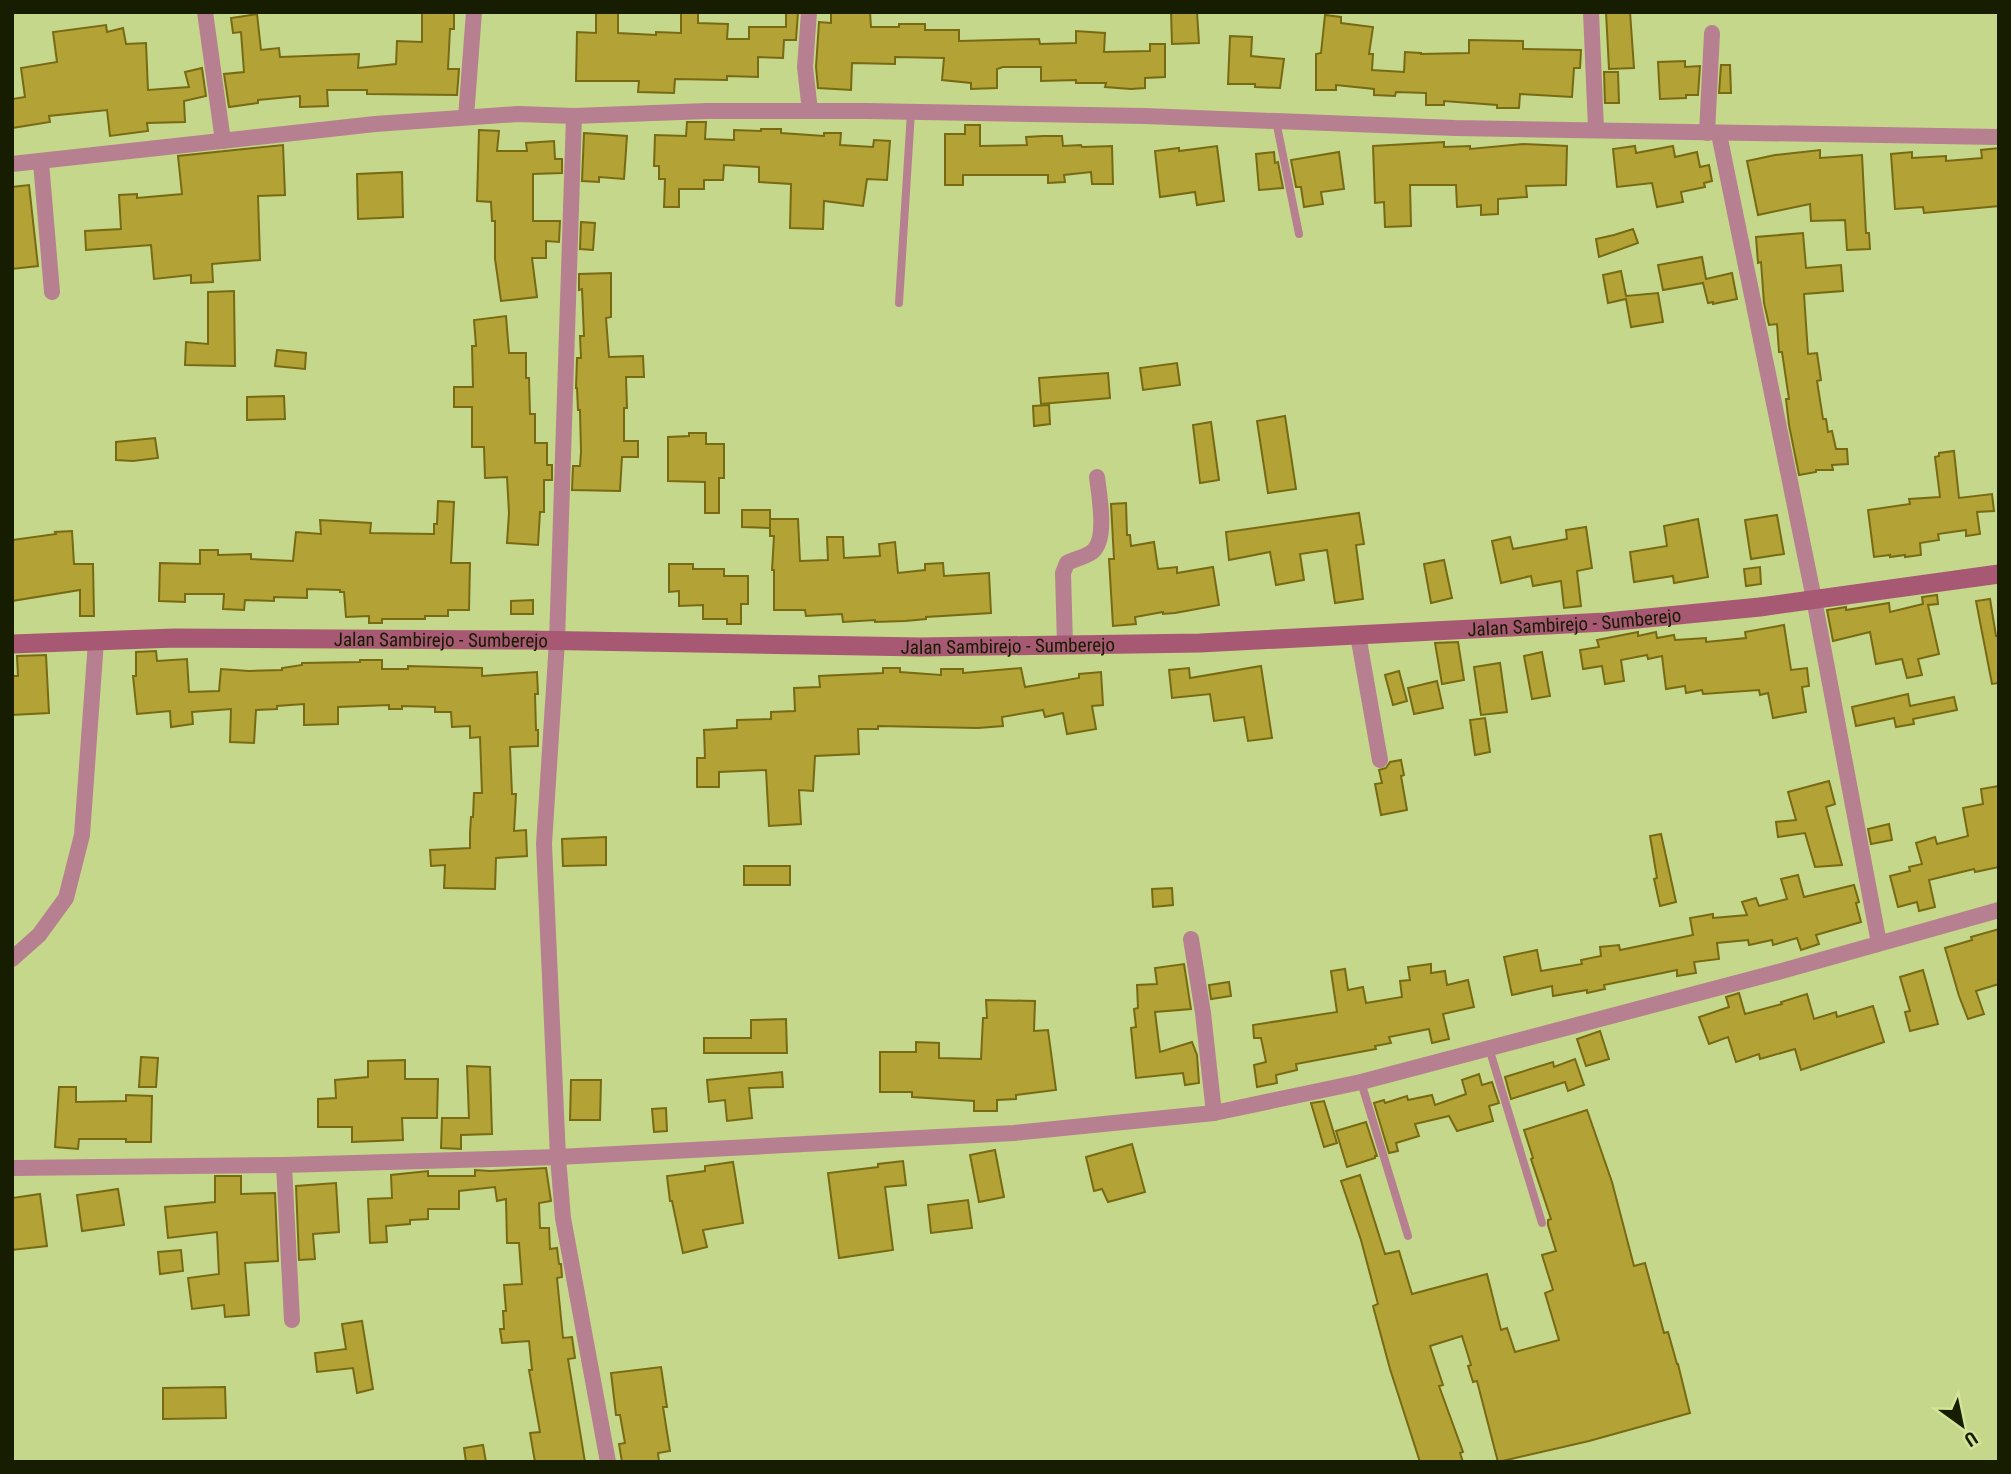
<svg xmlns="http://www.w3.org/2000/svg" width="2011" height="1474" viewBox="0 0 2011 1474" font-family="'Roboto Condensed',sans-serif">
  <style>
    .building { fill: #b3a236; stroke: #776a13; stroke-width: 2 }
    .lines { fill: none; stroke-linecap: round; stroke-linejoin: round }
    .service { stroke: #b78090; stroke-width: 8 }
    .minor { stroke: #b78090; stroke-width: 16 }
    .secondary { stroke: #a75873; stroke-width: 19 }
    .labels { text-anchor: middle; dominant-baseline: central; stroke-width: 5; stroke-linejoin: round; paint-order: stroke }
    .street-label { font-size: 19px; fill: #171d00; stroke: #d2e598 }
  </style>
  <rect width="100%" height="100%" fill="#c5d78b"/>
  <g class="building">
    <path d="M422,12H454V29H450L448,69H459L457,95L367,94V90H327L328,106L300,107V96L258,100V103L229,107L224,74L244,72L241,32L233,33L231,18L257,14L261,50L279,48L280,57L359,54L358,68L396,64L397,41L422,42Z"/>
    <path d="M596,12H618V33L656,35V32L681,33V12H698V23L728,24L727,39H749V27H786V12H798L796,40H784L783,58L758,57V77L727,76V80L675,79L674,93L638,92L639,81H576L577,32L596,33Z"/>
    <path d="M831,12H870L871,27H899V24H925V30H959V41L1039,39L1040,44L1076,43V31L1105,33L1104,52L1150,51V44H1165V77L1145,78V88L1131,89L1105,87L1106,83H1076V80L1041,81V67H1003L997,69V88L971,89V83L942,80L944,58L895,57V64L852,63L851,90L818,88L816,67L819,22L831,23Z"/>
    <path d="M1171,12H1197L1199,43L1172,44Z"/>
    <path d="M1606,12H1630L1634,68L1609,69Z"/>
    <path d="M1325,15L1341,17V23L1373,27L1369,54H1373L1372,70L1404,72L1405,52L1421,53V54L1469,53V40L1523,41V49L1581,50L1580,68H1574L1572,97L1520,94L1519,108H1497V105L1444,101V105H1426V93L1396,92L1395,96L1374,95V89L1336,85V90H1316V54L1321,53Z"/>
    <path d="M106,25L107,32L123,28L126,44L146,43L148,90L189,87L185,72L202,68L206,96L184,101L185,122L147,123L148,131L110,136L107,110L49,116L50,122L12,128V99L25,97L21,68L57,62L53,32Z"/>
    <path d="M1230,36L1252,37L1251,56L1284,59L1280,88L1255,87V84H1228Z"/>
    <path d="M1685,61V67L1700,66L1698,95H1686V98L1660,99L1658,62Z"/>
    <path d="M1721,65H1730L1731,93H1719Z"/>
    <path d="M1604,72H1618L1619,103H1605Z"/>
    <path d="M687,122H706L705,139L734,140V130L761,131V129H781V133L824,136V133H841L840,145L873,147L874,140L890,141L887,180L867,179L863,206L824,201L823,229L790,228L791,184L759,182V167L724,165L723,180H704V189H679V207H664L665,179H659V166H654L655,135L686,136Z"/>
    <path d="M965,125H980V146L1027,145L1026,137L1043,136H1062L1063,146L1081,145L1082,147L1112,146L1113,184H1092L1091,172L1064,175L1065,182L1048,183V175H963V185H945V134H965Z"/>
    <path d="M479,130L499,131L497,151H527L526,143L554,141L555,159H562V173L533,174V221H560L559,242L546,241V258H532L537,297L501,301L495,259V221H492L491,202L477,201Z"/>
    <path d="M584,133L627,136L624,179L599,177V182L582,181Z"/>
    <path d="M1444,142V147L1470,146V149L1523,144L1567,146L1566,185L1526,186L1527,197L1498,199V214L1481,215V205L1457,207L1456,185H1410L1411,226L1385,227L1384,202L1375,203L1373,146Z"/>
    <path d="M283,145L285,195L258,196L260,260L212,264L213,282L191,283V275L154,279L151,245L86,250L85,231L121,229L119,195L137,194V198L182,194L178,156Z"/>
    <path d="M1217,146L1224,201L1197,205L1195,192L1160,197L1155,151L1179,148V151Z"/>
    <path d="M1635,146L1636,153L1673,146L1675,157L1697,152L1700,167L1709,165L1712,181L1704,183L1705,187L1681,192L1683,202L1657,207L1652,183L1617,187L1613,149Z"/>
    <path d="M1999,148V206L1924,213L1923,207L1895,209L1891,154L1912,152V158L1946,156V161L1982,158L1981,150Z"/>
    <path d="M1820,150V158L1862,155L1866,233H1869L1870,249L1847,250L1845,220L1811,221L1810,204L1758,215L1747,161L1775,155Z"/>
    <path d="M1274,152L1275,163L1278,162L1283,188L1259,190L1256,154Z"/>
    <path d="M1339,152L1344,189L1321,192L1323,204L1304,207L1301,187H1296L1291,160Z"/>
    <path d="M402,172L403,217L358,219L357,174Z"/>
    <path d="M29,185L38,266L12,269V187Z"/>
    <path d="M581,222L595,223L593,250L580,249Z"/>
    <path d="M1633,229L1638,243L1599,257L1596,239L1614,235Z"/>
    <path d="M1803,233L1806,268L1841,265L1843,291L1804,294L1808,354L1817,353L1821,380L1817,381L1823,419H1826L1828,432L1832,431L1836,449H1847L1848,464L1832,465L1833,470H1816V472L1799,475L1789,425L1786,399H1789L1782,352H1779L1777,324L1769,325L1764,303L1761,262L1758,263L1756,237Z"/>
    <path d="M1702,257L1706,279L1732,273L1737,299L1713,304V302L1708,303L1703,283L1663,290L1658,265Z"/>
    <path d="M1621,271L1626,296L1658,293L1663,322L1631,327L1626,299L1608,303L1603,275Z"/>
    <path d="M611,273V317L606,318L609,357L643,356L644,377H626L627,408H624V441H638V457H622L620,491L572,490L573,466H580L581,452L580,410H578L577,388H576L577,358H581L580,336H584L582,289L579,290V274Z"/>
    <path d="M234,291L235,366L185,365L186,342L208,344V292Z"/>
    <path d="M506,316L509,353H526V378H529L530,414H535V443H547V465H552V480H544V512H540L538,545L507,543L509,513L507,477L485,478L484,447H472V407H454V387H473L472,346H476L474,320Z"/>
    <path d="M277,350L306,353L305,369L275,366Z"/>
    <path d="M1177,363L1180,385L1143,390L1140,368Z"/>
    <path d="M1108,373L1110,398L1041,404L1039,378Z"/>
    <path d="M284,396L285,419L247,420V397Z"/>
    <path d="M1049,405L1050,424L1034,426L1033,406Z"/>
    <path d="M1285,416L1296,489L1268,493L1257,421Z"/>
    <path d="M1211,422L1219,480L1200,483L1193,425Z"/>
    <path d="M689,433H706V444H724V478H719V513H705V482L668,481V437L689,436Z"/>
    <path d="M155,438L158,458L133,461L116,460V442Z"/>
    <path d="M1954,451L1959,498L1992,494L1994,511L1977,512L1980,534L1966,536V530L1938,534L1939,540L1920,543L1921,555L1905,557V555L1890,557V555L1874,557L1868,510L1910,504L1909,499L1940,497L1935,457L1939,456V453Z"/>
    <path d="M438,501L454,502L451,563H470L469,610H448V616H425V619H382V623H369V616L346,617L344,592H340V590L307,589V598L274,597V601L245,600L244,610L223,609L224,594H185V602L159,601L160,563L200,564V550H218V555L251,554V559L293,561L296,532L321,534L320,520L371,523L370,533L434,534V524H437Z"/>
    <path d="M1126,503L1127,535H1130L1131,546L1154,542L1158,569L1177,567V573L1213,567L1219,605L1175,613L1163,614V612L1135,617L1136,624L1113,626L1109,559H1114L1111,504Z"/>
    <path d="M742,510H770V528L742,527Z"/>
    <path d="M1359,513L1364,544L1356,545L1363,599L1335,603L1327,550L1300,554L1304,580L1276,585L1270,552L1229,560L1226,532Z"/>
    <path d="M1777,515L1784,554L1751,559L1745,520Z"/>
    <path d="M770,519H798L800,561L828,560L827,537H843L844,558L880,556L879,544L895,542L898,573L925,570V564L943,563L944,576L989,573L991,613L926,617V619L905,621L875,622V620L843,622L842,614L806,616L805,610H774V570H772L774,536H770Z"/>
    <path d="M1698,519L1708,577L1674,583L1673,576L1634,582L1630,552L1667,546L1664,526Z"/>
    <path d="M1586,527L1592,568L1577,571L1581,606L1564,608L1561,581L1533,586L1531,576L1501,583L1492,541L1510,537L1513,549L1567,539L1566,530Z"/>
    <path d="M72,531L74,564H93L94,616H80V590L12,601V540L56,534L55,532Z"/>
    <path d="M1444,560L1452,598L1431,603L1424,564Z"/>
    <path d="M669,564H693V569H724V576H748V604H741V624H727V619H703V605L679,606V591L669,592Z"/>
    <path d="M1760,567L1761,584L1746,586L1744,569Z"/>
    <path d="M1937,595L1938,604L1928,605L1939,654L1918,659L1922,675L1907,678L1902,659L1876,664L1870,632L1833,641L1827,610L1846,607V610L1889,603L1890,612L1923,604L1922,597Z"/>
    <path d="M1990,599L1996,636H1999V683L1992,684L1976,601Z"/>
    <path d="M533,600V614H511V601Z"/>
    <path d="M1784,625L1791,670L1807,668L1809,686L1802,687L1806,712L1773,718L1768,693L1760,695L1759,690L1703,694L1702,690L1686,693L1685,686L1666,689L1662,656L1648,659L1647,655L1621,660L1624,681L1605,684L1602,666L1583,669L1580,650L1599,647L1597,640L1638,632V636L1656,632L1657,638L1674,635L1675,640L1706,638V642L1746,638L1745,632Z"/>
    <path d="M1458,642L1464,680L1442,684L1435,643Z"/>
    <path d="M156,651L157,661L187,659L189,692L219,691L221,669L249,671L282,670V668L302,665V663L360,662V660H382V669H408V666L482,668V676L537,672L538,694H535L536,730H538V746L510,747L512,794H516L514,831L526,830L527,856L496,858L495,889L444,888L445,865L431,866L430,850L470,848V833L471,817H473L474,793H482L480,737L470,738V726L452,727L451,712H435V707L402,706V709H389V705L338,707V724L304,725V704L277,706V709L256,710L254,743L230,742L231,709L192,712L193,724L171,727L170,711L137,714L133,676H136V652Z"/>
    <path d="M1542,652L1550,696L1532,699L1524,656Z"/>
    <path d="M46,655L49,713L12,715V676H18L17,656Z"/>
    <path d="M1500,663L1507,712L1481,715L1474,667Z"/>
    <path d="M1261,666L1272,738L1248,741L1244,717L1214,721L1210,694L1172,698L1169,670L1189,668L1190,678Z"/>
    <path d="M883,668H900V672L941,675V669H963V673L1021,668L1025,687L1079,678V674L1101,672L1103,705L1092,706L1096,729L1067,734L1063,713L1045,717L1043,710L1002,717L1003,726L978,728L878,726V729H858L859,754L815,756L813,791L799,790L801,824L769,826L766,770L719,772V787H697V758H705L704,730L737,728V720L771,719V712L795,711L794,688L820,687L819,676L883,673Z"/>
    <path d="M1399,671L1407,701L1393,705L1385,675Z"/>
    <path d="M1437,681L1443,708L1414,714L1408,688Z"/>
    <path d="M1908,694L1910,706L1954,697L1957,710L1913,719L1914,724L1896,727L1894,718L1856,726L1852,707Z"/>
    <path d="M1485,718L1490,752L1475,755L1470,720Z"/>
    <path d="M1401,760L1404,775L1401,776L1407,810L1381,815L1375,784L1382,783L1379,770L1386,768L1390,762Z"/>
    <path d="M1829,781L1835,804L1826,807L1842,865L1815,867L1805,833L1778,837L1776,822L1796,820L1788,792Z"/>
    <path d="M1999,786V867L1975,872L1974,869L1929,880L1935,907L1919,911L1917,902L1898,907L1890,876L1910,871L1909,867L1922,864L1916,843L1935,837L1937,844L1968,836L1963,808L1983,804L1981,789Z"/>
    <path d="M1889,824L1892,840L1871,844L1868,829Z"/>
    <path d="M1661,834L1676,902L1660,906L1654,879L1657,878L1650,836Z"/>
    <path d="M606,837V865L563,866L562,839Z"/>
    <rect x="744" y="866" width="46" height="19"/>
    <path d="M1798,875L1804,897L1854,885L1859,902L1856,903L1861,922L1816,935L1819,944L1801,950L1797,938L1773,945L1772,940L1749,945L1748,940L1717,943L1719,959L1694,962L1696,973L1677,976V970L1604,985L1605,989L1587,993V990L1553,996L1552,986L1512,995L1504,957L1537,950L1541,971L1582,964L1581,960L1601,956L1600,947L1619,945L1620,950L1693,935L1690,918L1713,914V918L1747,915L1742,902L1756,898L1759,906L1787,899L1781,879Z"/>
    <path d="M1172,888L1173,905L1153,907L1152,889Z"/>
    <path d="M1999,929V984L1976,991L1984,1014L1968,1019L1959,996L1945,948L1972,940L1971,937Z"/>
    <path d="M1184,964L1191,1009L1155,1012L1160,1052L1192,1042L1197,1055L1199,1083L1185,1085L1183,1073L1136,1078L1131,1028L1136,1027L1134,1009L1138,1008L1137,985L1157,984L1155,968Z"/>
    <path d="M1431,964V973L1445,971L1447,985L1468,980L1474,1007L1443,1014L1449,1039L1432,1043L1429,1029L1389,1037L1391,1043L1375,1046L1376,1049L1296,1064L1297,1070L1276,1075L1277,1083L1257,1087L1254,1065L1266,1062L1261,1038H1254L1253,1025L1337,1012L1331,971L1345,969L1348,990L1363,987L1366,1003L1402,997L1400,981L1410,980L1408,967Z"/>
    <path d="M1923,970L1938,1024L1910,1031L1905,1012L1910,1011L1900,977Z"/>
    <path d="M1229,982L1231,996L1211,999L1209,985Z"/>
    <path d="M1739,993L1745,1014L1782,1004L1781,1002L1807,994L1814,1019L1836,1012L1837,1017L1873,1006L1884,1042L1801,1070L1795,1049L1760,1059L1759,1054L1736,1062L1728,1037L1709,1044L1699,1017L1729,1007L1726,997Z"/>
    <path d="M986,1000L1035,1001L1034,1031L1048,1030L1056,1090L1016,1095V1099L997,1100V1111H974V1101L912,1097V1092H880V1052H916V1042L939,1043V1058L981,1059L983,1018H987Z"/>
    <path d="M786,1019L787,1053H704V1038H751V1020Z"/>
    <path d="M1600,1031L1609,1059L1586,1066L1577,1039Z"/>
    <path d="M141,1057L158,1058L156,1087H139Z"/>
    <path d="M1575,1059L1584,1085L1568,1091L1565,1082L1511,1099L1505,1077L1553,1062L1554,1067Z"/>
    <path d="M405,1060V1079H438L437,1118H402L403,1140L352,1142V1127H318V1099L336,1098L335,1080L368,1077V1061Z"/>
    <path d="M467,1066L490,1067L492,1134L461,1135V1149L441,1148L442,1118H469Z"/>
    <path d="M782,1072L783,1087L749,1088L752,1118L727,1121L725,1100L709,1102L707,1080Z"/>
    <path d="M1479,1074L1482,1085L1492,1082L1499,1103L1489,1106L1493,1121L1457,1131L1449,1116L1415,1124L1419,1136L1396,1143L1398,1151L1389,1153L1374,1103L1384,1100L1385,1103L1407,1096L1408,1100L1432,1095L1435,1105L1466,1094L1462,1080Z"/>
    <path d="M571,1080H601L600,1120H570Z"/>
    <path d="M59,1087H76V1102L126,1101V1095L152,1096L151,1142H126V1139H79L78,1149L55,1147Z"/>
    <path d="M1324,1101L1337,1143L1324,1147L1311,1103Z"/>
    <path d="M666,1108L667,1131L654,1132L652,1109Z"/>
    <path d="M1587,1110L1612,1182L1634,1266L1645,1263L1664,1333L1668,1332L1677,1364H1678L1690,1413L1589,1441L1498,1462L1477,1381L1473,1382L1468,1366L1471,1365L1462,1336L1430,1346L1443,1385L1439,1386L1463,1452L1460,1453L1463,1462H1420L1390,1369L1373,1306L1378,1304L1361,1240L1341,1181L1360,1175L1385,1254L1399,1251L1412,1294L1487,1274L1501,1330L1507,1328L1515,1352L1559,1340L1545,1293L1553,1290L1542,1255L1556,1251L1548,1225V1220L1551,1219L1531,1159L1533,1158L1524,1130Z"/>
    <path d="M1366,1122L1377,1156H1375V1158L1347,1167L1336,1131Z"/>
    <path d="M1132,1144L1145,1192L1108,1202L1102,1189L1094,1191L1086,1157Z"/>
    <path d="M995,1150L1004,1197L979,1202L970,1155Z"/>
    <path d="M903,1161L906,1185L885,1187L893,1250L839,1258L828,1173L878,1167V1164Z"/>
    <path d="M733,1162L743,1223L703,1230L707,1247L683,1253L672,1201H670L667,1176L705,1171V1166Z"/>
    <path d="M546,1168L551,1201L539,1203L540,1228H549L550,1249L557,1248L559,1264H561L562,1277L557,1278L563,1338L572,1337L575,1358L568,1359L585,1462H535L530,1433L540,1432L529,1370H532L529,1341L502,1343L500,1329H504L503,1311H506L504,1285L522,1284L519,1243H507L506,1199L497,1201L495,1187L459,1191V1209H428V1219L410,1220V1224L386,1226L387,1242L370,1243L368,1199L392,1198L391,1175L428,1171V1176H475V1170L490,1171Z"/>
    <path d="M215,1176H241V1194L275,1193L278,1261L245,1263L249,1315L225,1317L224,1305L192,1309L188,1278L219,1274L217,1232L168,1238L165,1207L215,1202Z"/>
    <path d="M336,1183L339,1232L313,1234L315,1259L299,1260L296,1186Z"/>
    <path d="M118,1189L124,1225L82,1231L77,1195Z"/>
    <path d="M40,1194L47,1246L12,1250V1198Z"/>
    <path d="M968,1200L972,1228L931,1233L928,1205Z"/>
    <path d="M181,1250L183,1271L160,1274L158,1252Z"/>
    <path d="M362,1321L373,1389L357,1393L353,1368L317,1372L315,1353L346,1349L342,1324Z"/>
    <path d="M661,1367L667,1407H663L670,1451L658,1453L659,1462H622L619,1444L625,1443L620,1415H616L611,1373Z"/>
    <path d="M225,1387L226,1418L163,1419V1388Z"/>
    <path d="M483,1445L486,1462H466L464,1448Z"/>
  </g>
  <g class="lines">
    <g class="service">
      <path d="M1276,121L1299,234"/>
      <path d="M899,303L911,112"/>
      <path d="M1489,1048L1542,1223"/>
      <path d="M1361,1082L1408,1236"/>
    </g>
    <g class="minor">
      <path d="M205,12L223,141"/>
      <path d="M809,12L805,67L810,111"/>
      <path d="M1591,12L1596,129"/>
      <path d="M574,116L557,641L544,844L558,1157L563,1218L608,1462"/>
      <path d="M466,117L474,12"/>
      <path d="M1707,133L1712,33"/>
      <path d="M1719,134L1814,599L1879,943"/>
      <path d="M41,162L52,292"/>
      <path d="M12,164L375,124L518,114L574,116L707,111H866L1145,116L1455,128L1999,137"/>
      <path d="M1358,635L1380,760"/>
      <path d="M1065,645L1063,573L1067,563C1075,559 1085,557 1092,552C1108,540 1099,495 1097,477"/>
      <path d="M1191,939L1203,1013L1214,1113"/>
      <path d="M12,959L39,935L66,898L82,835L96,641"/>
      <path d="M284,1165L292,1320"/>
      <path d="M12,1168L284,1165L558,1157L1014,1133L1214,1113L1361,1082L1778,972L1999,910"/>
    </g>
    <path class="secondary" id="s1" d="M12,644L175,638L528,640L921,647L1200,643L1606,622L1760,607L1999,574"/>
  </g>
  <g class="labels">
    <g class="street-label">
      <text stroke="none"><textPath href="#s1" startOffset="1563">Jalan Sambirejo - Sumberejo</textPath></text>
      <text stroke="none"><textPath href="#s1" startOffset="429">Jalan Sambirejo - Sumberejo</textPath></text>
      <text stroke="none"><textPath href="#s1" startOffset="996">Jalan Sambirejo - Sumberejo</textPath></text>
    </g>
  </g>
  <rect width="2011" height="1474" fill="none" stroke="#171d00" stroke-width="28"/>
  <g transform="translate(1962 1425) rotate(147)" stroke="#d2e598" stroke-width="5" paint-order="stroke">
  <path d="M0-5L12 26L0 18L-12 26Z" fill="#171d00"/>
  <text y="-10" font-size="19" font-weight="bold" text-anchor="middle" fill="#171d00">U</text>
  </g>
</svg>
